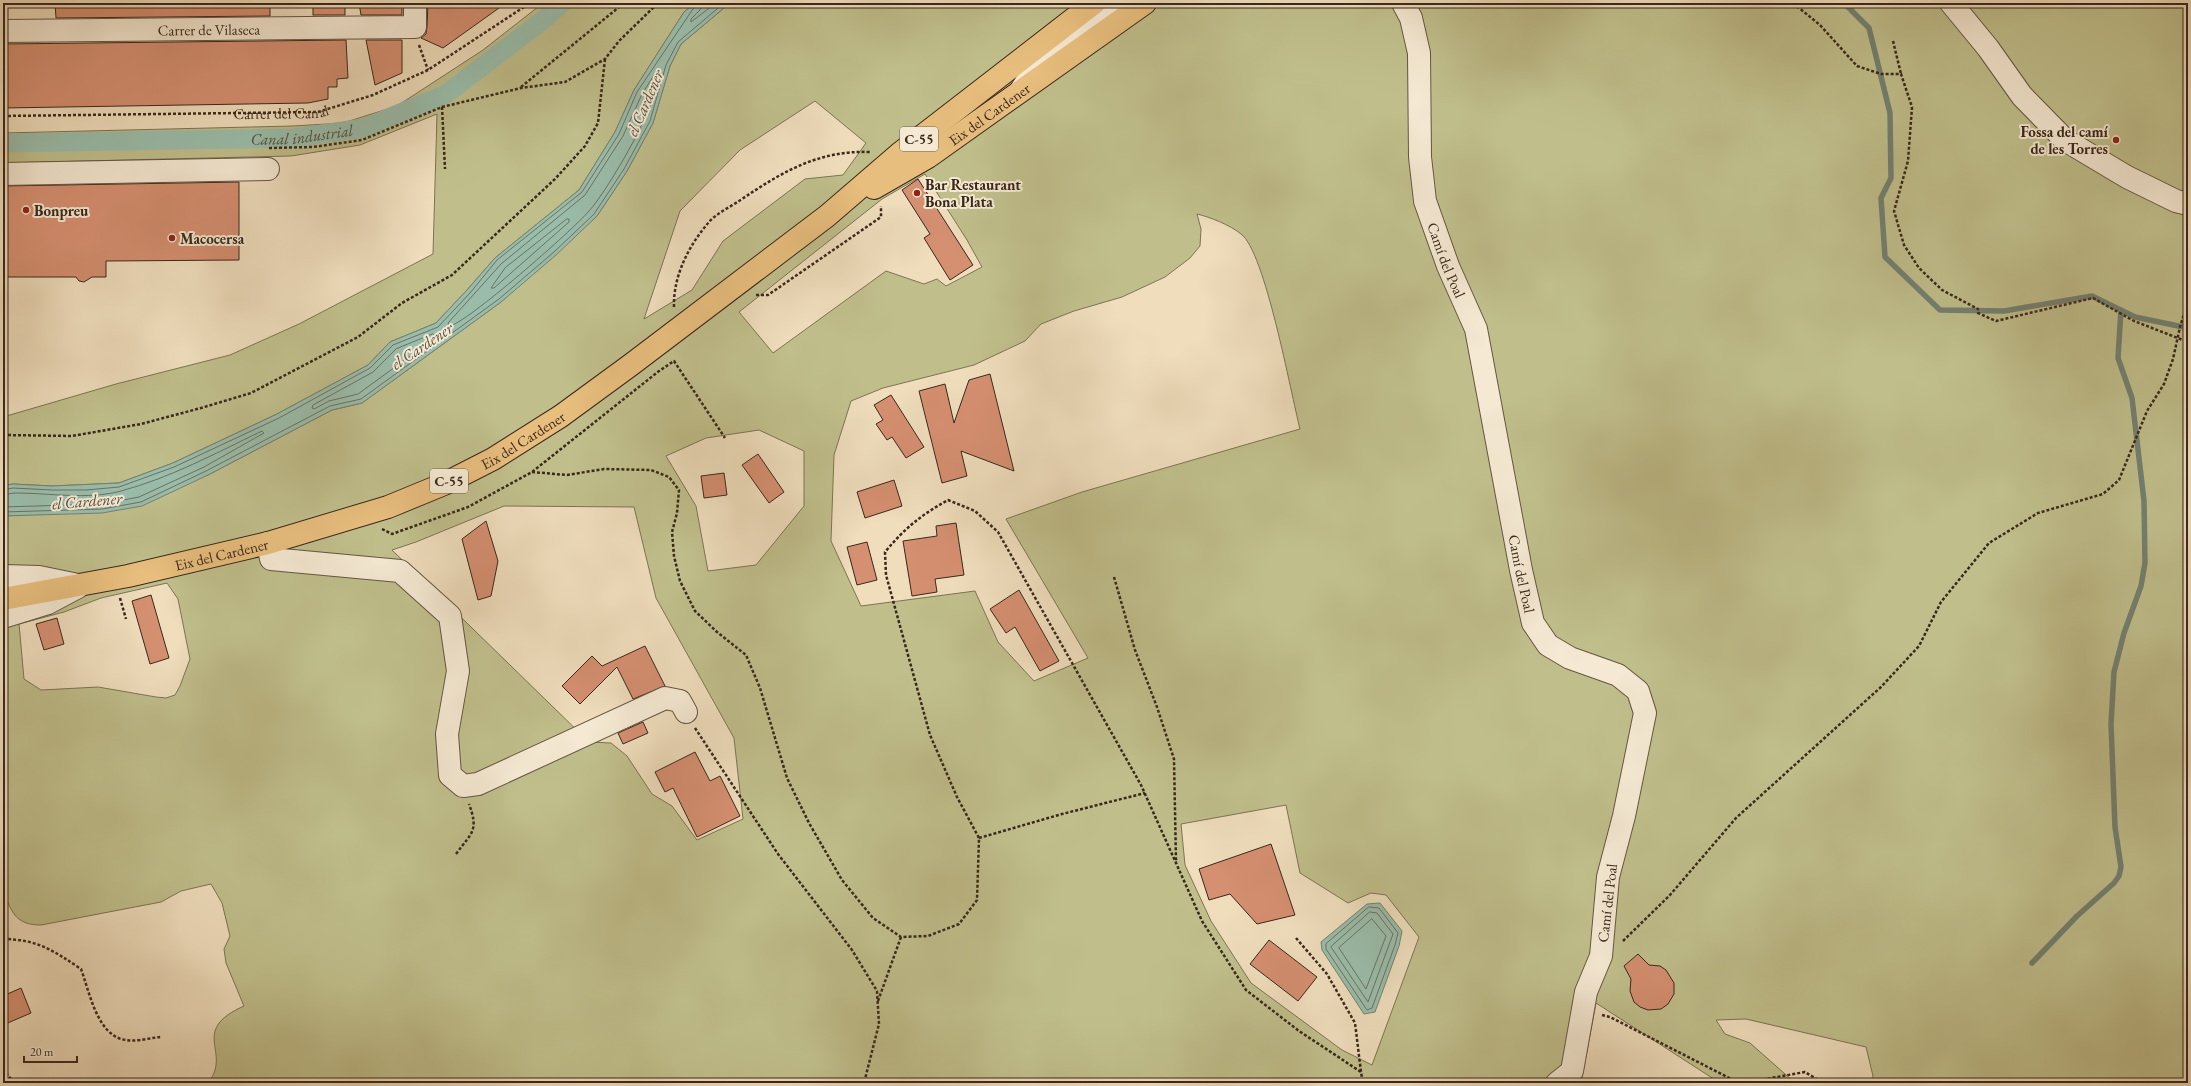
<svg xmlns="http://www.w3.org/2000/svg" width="2191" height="1086" viewBox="0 0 2191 1086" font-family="'EB Garamond',serif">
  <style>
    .green { fill: #c0bf8c; stroke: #7c7454; fill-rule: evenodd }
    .water { fill: #9abdab; stroke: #738171 }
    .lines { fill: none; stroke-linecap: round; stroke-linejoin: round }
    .shore { stroke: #6a7263; stroke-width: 1 }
    .stream { stroke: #738171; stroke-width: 5.5 }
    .canal { stroke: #9abdab; stroke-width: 19 }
    .building { fill: #d58f71; stroke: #39281b }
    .minor-casing { stroke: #665543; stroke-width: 24 }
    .major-casing { stroke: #39281b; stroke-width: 24 }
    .path { stroke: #39281b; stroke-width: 2.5; stroke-dasharray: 3 2; stroke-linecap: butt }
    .minor { stroke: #f5e9d3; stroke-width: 22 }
    .major { stroke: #e8be7e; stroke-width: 22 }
    .poi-dot { fill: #8f2418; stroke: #f5e9d3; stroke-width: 1.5 }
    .labels { text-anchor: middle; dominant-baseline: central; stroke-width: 4; stroke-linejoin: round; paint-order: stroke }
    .shield { fill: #f5e9d3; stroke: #716252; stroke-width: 1 }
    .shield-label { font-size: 14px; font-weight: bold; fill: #39281b }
    .street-label { font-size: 15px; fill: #39281b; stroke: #f5e9d3 }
    .poi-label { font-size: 15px; font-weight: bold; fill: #39281b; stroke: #f5e9d3; text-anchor: start }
    .water-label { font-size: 16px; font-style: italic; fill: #514d3f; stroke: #f5e9d3 }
  </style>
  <rect width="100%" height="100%" fill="#efddbc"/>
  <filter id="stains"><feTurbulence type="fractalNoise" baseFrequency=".005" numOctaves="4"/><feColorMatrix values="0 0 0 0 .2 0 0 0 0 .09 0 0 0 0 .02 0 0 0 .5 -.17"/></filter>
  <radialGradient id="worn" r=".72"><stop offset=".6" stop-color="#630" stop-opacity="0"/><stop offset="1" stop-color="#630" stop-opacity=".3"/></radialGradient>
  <g class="green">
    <path d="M543,3H695L684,12L634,90L615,132L579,190L495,258L467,290L436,323L390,342L368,365L277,414L173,463L119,483L52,486L12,484L3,486V417L116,384L230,355L299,324L433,254L437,114L360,145L291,156L3,163V133L293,126L343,123L397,106L483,50Z"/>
    <path d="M730,3H2188V1083H1872L1873,1076L1866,1047L1746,1019L1716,1020L1725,1034L1750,1043L1793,1081L1803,1083H1720L1596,1003L1582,1078L1571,1083H208C233,1052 188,1031 244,1006L226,963L224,949L230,936L222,903L211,884L181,891L161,902L41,925C15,925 12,912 3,891V516L42,514L208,475L332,410L362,403L501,302L597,216L627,171L653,123L670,66L681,44ZM815,101L866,143L843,175L805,179L723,241L692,290L644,319L680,211L740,150ZM925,174L967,240L982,267L946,286L937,279L924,284L886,271L773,353L739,312L882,199ZM1197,214C1210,217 1230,225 1241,234C1265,251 1291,394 1300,429L1082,492L1006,519L1088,658L1034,681L998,642L975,591L861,606L831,541L834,455L851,401L883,388L974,365L1025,341L1041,324L1074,311L1122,297L1165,277L1190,258L1200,246L1201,229ZM759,430L804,451V506L756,565L708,571L696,506L666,456L706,438ZM504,506L634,507L656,598L734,738L743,819L697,840L672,806L652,794L627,756L611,743L589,742L392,550L416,542ZM167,583L178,599L190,659L180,686L175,695L166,698L156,697L98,687L41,690L24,679L19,624L64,612L101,598ZM1286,805L1300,873L1348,903L1371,893L1386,895L1419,937L1372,1065L1342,1050L1251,983L1211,921L1185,865L1181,824Z"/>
  </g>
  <g class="water">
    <path d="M695,3H730L681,44L670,66L653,123L627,171L597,216L556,255L501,302L362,403L332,410L208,475L142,506L102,513L3,516V486L12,484L52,486L119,483L173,463L277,414L368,365L390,342L436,323L467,290L495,258L579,190L615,132L634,90L684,12Z"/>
    <path d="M1380,903L1402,931L1399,946L1375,1012L1364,1014L1322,950L1321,942L1367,904Z"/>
  </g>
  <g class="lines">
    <g class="shore">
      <path d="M702,3L700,10L691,19V22L716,3"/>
      <path d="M657,74C664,96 606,193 589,211C574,229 465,325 449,326L448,323L501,264L585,195L623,136L642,94L654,75Z"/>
      <path d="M567,219H569V222L494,288H491L505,268Z"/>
      <path d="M433,334L435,335V338L358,394L329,401L314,409L312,408L313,405L373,372L396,349Z"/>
      <path d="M3,490L13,488L52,490H86L119,487L174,467L279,418L370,368L393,345L438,327L470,293L497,260L582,192L619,134L637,92L697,3"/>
      <path d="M3,495C7,495 11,493 15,493C50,493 87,500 121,491C170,478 216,453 262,431L264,433L204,467L139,497L102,504L3,507"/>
      <path d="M3,512L102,509L141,502L206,471L330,406L361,399L499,299L554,252L594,214L624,169L650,121L666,65L678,42L724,3"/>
      <path d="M1369,907L1379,908L1398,933L1395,945L1372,1008L1367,1010L1326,949V944Z"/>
      <path d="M1370,912L1377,913L1393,934L1368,1002L1331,947Z"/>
      <path d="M1372,919L1386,936L1366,989L1339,948Z"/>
    </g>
    <g class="stream">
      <path d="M1844,3L1869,28L1890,113L1891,178L1881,198L1885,257L1940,310L2004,311L2092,296L2135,317L2188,328"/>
      <path d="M2032,963L2077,916L2114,883L2119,876L2121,867L2115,827L2111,724L2114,672L2124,633L2141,586L2145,563L2144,501L2132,398L2118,358L2121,310"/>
    </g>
    <path class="canal" id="s1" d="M3,143L293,138L364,128L446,94L547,17L562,3"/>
  </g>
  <g class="building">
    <path d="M55,3H270V16L56,18Z"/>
    <rect x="313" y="3" width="32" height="12"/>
    <path d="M359,3H402V15H361Z"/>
    <path d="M428,3H506L443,48L421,38L426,34L427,27Z"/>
    <path d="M346,40L348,78L337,79V87H328V99L308,103L3,108V44Z"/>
    <path d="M366,40H402V73L375,85Z"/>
    <path d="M918,179L973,265L950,280L924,238L930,234L902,190Z"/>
    <path d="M239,182V260L106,261V277H92L84,282L79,281L76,277H3V186Z"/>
    <path d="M990,374L1014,471L961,451L967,476L942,483L919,391L945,384L954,423L969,380Z"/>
    <path d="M891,395L924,447L906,458L892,437L887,440L876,424L883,420L874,405Z"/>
    <path d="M758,454L784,492L769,503L742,465Z"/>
    <path d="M724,473L727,495L704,498L701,476Z"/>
    <path d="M894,480L902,506L865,518L857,492Z"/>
    <path d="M486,521L498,561L491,596L478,600L462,539Z"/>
    <path d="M956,523L964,575L935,579L937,592L912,596L903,541L937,536L936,526Z"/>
    <path d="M867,542L877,580L857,585L847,547Z"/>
    <path d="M1019,590L1059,661L1040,671L1015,627L1006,633L990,609Z"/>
    <path d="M151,595L169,658L150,664L132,601Z"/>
    <path d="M57,618L64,644L44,650L36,624Z"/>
    <path d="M645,646L665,686L633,699L617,667L580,704L562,686L592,656L602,666Z"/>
    <path d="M643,722L648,733L623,744L618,733Z"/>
    <path d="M695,752L710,781L720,776L740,816L697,837L673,788L665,792L655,772Z"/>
    <path d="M1271,844L1295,915L1257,924L1230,894L1209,900L1199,869Z"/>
    <path d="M1269,940L1317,977L1298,1001L1250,964Z"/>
    <path d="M1638,954L1649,965L1660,966L1666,970L1674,983V994L1668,1004L1661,1009L1648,1010L1640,1007L1634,1002L1630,991L1631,979L1624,966Z"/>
    <path d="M21,988L31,1013L3,1025V996Z"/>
  </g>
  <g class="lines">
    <g class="minor-casing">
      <g id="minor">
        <path id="s3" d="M1403,3L1411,18L1419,53L1420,157L1425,201L1448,266L1476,329L1521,570L1533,623L1548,645L1570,658L1618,675L1638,691L1645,713L1624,816L1608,877L1601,956L1586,992L1572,1071L1557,1083"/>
        <path d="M1951,3L1988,48L2022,96L2065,140L2127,177L2176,201L2188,204"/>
        <path id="s4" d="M3,31L415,27V3"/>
        <path d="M1021,90L1039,63L1062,43L1118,3"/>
        <path d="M3,174L268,169"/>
        <path d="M268,543L271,559L400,571L450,616L458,671L447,734L450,775L463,786L478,784L665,698L680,701L686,712"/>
        <path d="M3,576L39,577L78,585"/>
        <path d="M3,617L48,603L78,587"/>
      </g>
    </g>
    <g class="major-casing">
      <g id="major">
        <path id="s5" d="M874,188L928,157L1145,3"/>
        <path id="s6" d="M3,599L128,576L268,543L388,507L444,484L493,459L561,416L632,364L827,216L899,154L1094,3"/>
      </g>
    </g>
    <g class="path">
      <path d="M1793,3L1820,25L1857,66L1881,74H1901L1912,107L1908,161L1894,211L1904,245L1919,268L1942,290L1978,309V313L1996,321L2093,298L2134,321L2188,342"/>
      <path d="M1893,41L1901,74"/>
      <path d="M419,45L428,70"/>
      <path d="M521,87L624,3"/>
      <path d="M442,107L521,88L565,82L605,59L619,41L658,3"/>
      <path id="s2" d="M3,116L318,112L373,95L428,70L530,3"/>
      <path d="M269,148L313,147L362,140L442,107L445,169"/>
      <path d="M756,295H768L881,217V206"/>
      <path d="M674,307C673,276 689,245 709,222C717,213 730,207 739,201C782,172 818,150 871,152"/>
      <path d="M3,435L72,436L141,424L201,408L251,393L358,337L402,303L452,275L555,179L585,146L598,123L605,59"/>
      <path d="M532,472L567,475L604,469L651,470L669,477L679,490L677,513L672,532L674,556L680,581L695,611L717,632L746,655L760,688L787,778L809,823L842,880L873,918L901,937L928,936L959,924L977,900L979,838L957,797L930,735L886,575L885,552C905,528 921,515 948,500L975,511L998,532L1141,785L1202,921L1246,990L1299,1031L1361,1072L1363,1083"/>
      <path d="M382,529L392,534L468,507L532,472L659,371L674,361L725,438"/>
      <path d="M1114,577L1135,650L1157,707L1174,759L1176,861"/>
      <path d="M120,598L126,619"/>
      <path d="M695,728L778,854L852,950L877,991L879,1024L864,1083"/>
      <path d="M979,838L1062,814L1145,793"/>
      <path d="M456,854C472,832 479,831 469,804"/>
      <path d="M1296,938L1327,974L1355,1023L1361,1072"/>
      <path d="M3,939C37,939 54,951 81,969C89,990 96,1031 121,1039C133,1043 148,1038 161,1037"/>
      <path d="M1623,941L1670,895L1736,818L1881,687L1919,646L1941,602L1989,543L2038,513L2103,494L2119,480L2147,411L2164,384L2173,359L2180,327L2185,311L2188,308"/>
      <path d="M878,1001L901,937"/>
      <path d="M1602,1015L1610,1017L1739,1083"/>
      <path d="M3,1069L14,1083"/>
      <path d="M705,1083L843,1081L849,1083"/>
      <path d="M1743,1083L1805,1072L1823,1083"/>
    </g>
    <use href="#minor" class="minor"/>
    <use href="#major" class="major"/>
  </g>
  <g class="poi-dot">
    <circle cx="2116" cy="140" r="4"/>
    <circle cx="917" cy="193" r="4"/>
    <circle cx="26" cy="210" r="4"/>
    <circle cx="172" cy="238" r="4"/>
  </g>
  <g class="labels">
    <g class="shield">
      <rect x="900" y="127" width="38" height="24" rx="3"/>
      <rect x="430" y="469" width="38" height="24" rx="3"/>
    </g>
    <g class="shield-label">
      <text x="919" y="139">C-55</text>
      <text x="449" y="481">C-55</text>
    </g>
    <g class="street-label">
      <text stroke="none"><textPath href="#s4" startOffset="206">Carrer de Vilaseca</textPath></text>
      <text stroke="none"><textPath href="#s2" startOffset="278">Carrer del Canal</textPath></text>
      <text stroke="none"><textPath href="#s5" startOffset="137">Eix del Cardener</textPath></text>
      <text stroke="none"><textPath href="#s3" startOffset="264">Camí del Poal</textPath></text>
      <text stroke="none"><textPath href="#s6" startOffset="547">Eix del Cardener</textPath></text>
      <text stroke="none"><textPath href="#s6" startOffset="223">Eix del Cardener</textPath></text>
      <text stroke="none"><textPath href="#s3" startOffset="588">Camí del Poal</textPath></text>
      <text transform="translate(1607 903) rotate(-83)">Camí del Poal</text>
    </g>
    <g class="poi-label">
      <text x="2108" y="131" text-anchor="end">Fossa del camí<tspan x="2108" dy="17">de les Torres</tspan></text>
      <text x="925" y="184">Bar Restaurant<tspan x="925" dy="17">Bona Plata</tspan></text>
      <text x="34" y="210">Bonpreu</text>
      <text x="180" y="238">Macocersa</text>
    </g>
    <g class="water-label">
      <text transform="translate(645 103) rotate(-67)">el Cardener</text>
      <text stroke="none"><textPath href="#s1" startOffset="299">Canal industrial</textPath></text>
      <text transform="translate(422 346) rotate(-34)">el Cardener</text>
      <text transform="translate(87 501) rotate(-5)">el Cardener</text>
    </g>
  </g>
  <rect width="2191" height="1086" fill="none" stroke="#efddbc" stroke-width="16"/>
  <rect x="4" y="4" width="2183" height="1078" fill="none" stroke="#39281b" stroke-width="2"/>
  <rect x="8" y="8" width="2175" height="1070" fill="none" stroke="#39281b"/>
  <path d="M24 1056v6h53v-6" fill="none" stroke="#39281b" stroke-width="2"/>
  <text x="30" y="1056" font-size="12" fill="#39281b" stroke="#f5e9d3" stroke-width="3" paint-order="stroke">20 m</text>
  <rect width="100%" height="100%" filter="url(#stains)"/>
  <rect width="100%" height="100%" fill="url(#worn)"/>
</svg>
